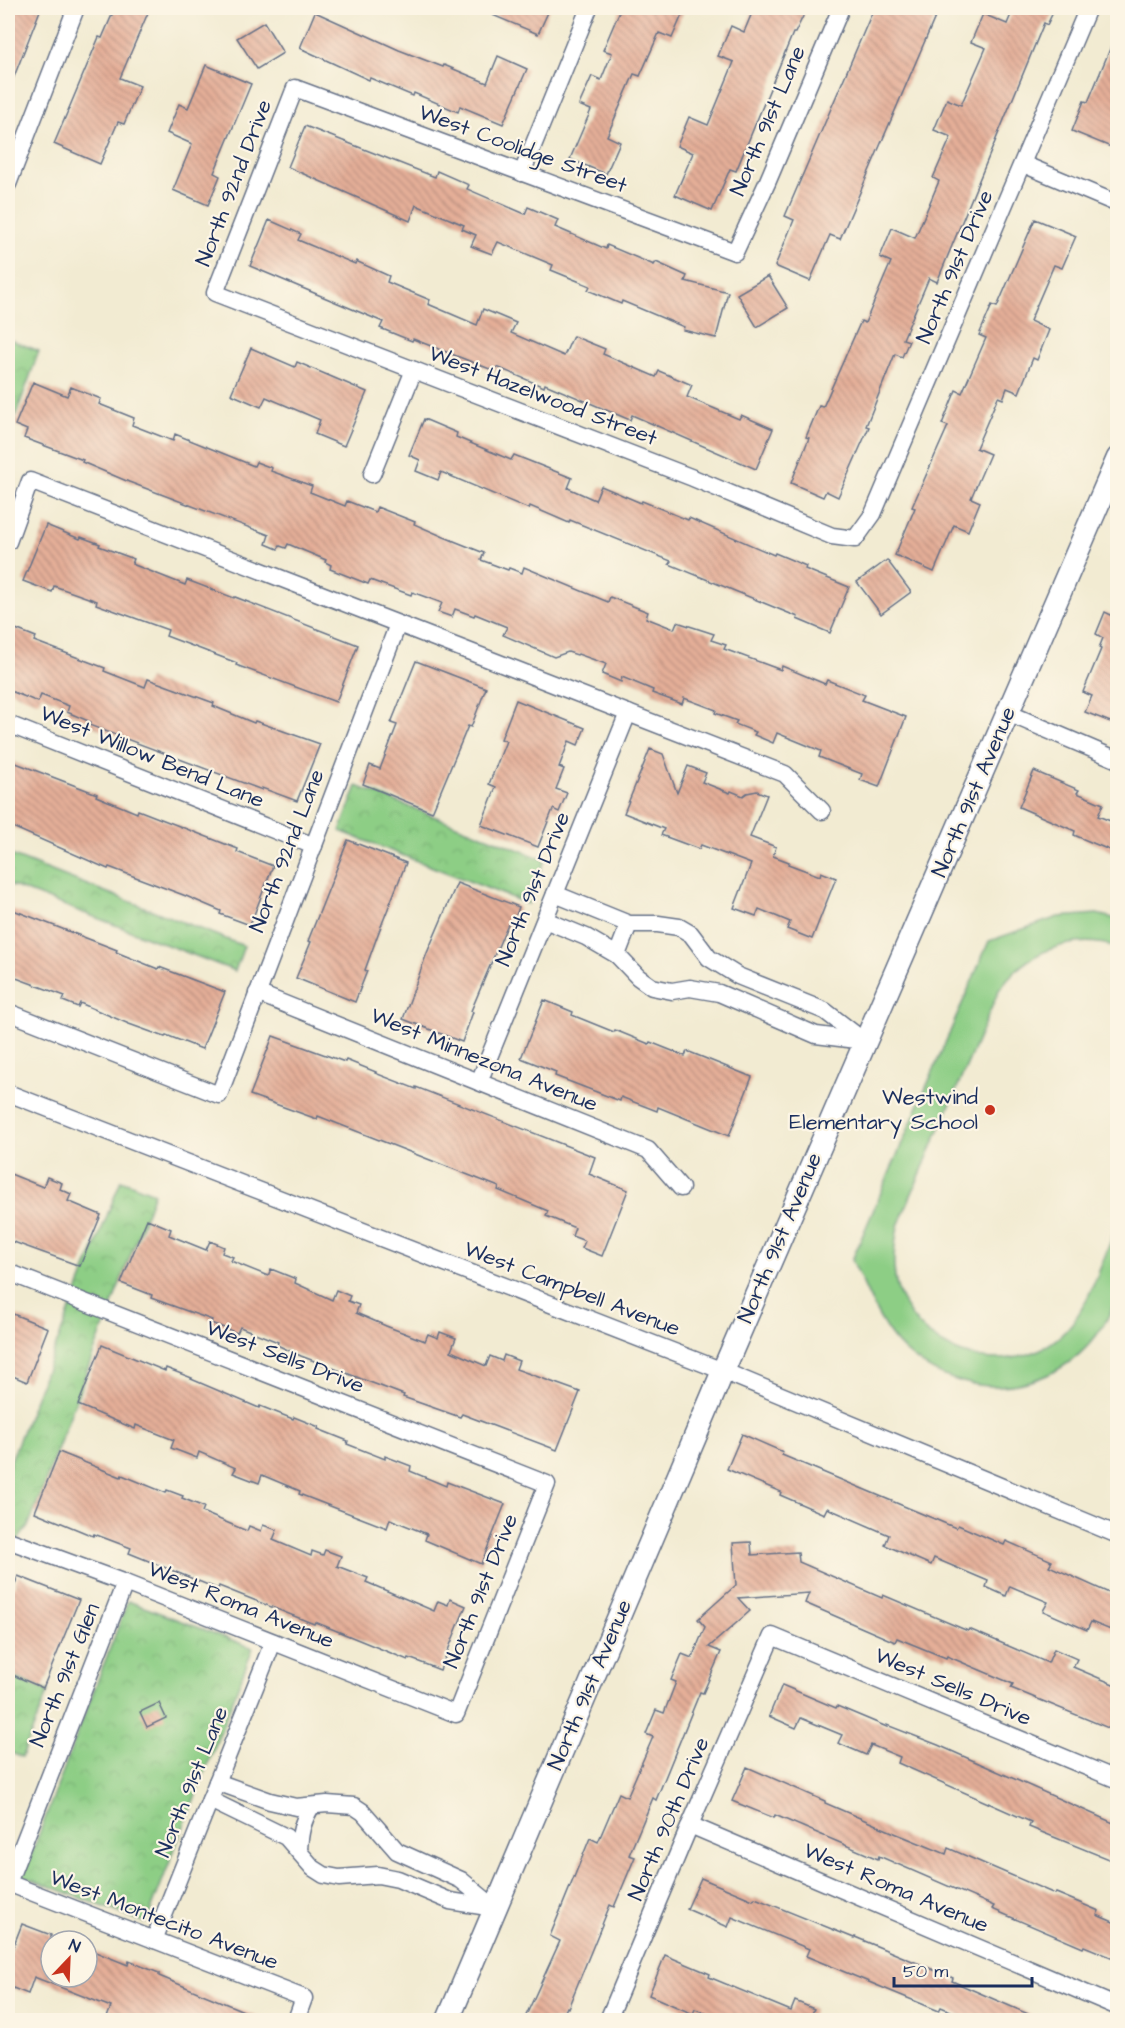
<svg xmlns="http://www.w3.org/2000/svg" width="1125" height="2028" viewBox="0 0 1125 2028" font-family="'Architects Daughter',sans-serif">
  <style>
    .green { fill: #8dce85; stroke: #547e72; stroke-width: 1.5 }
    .park { fill: url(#park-crowns); stroke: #547e72; stroke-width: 1.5 }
    .building { fill: url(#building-back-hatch) }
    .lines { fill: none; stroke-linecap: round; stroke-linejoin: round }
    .street-casing { stroke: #667187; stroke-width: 19 }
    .secondary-casing { stroke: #667187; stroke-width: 25 }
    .street { stroke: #fff; stroke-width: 16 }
    .secondary { stroke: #fff; stroke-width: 22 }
    .poi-dot { fill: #c8321e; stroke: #fcf5e5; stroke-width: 2 }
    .labels { text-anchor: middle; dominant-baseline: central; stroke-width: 4.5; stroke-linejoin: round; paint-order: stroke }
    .street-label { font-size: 22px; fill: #1b2f5e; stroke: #fcf5e5 }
    .poi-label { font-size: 22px; fill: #1b2f5e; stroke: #fcf5e5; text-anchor: end }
  </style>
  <defs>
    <pattern id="park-crowns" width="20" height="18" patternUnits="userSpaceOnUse" patternTransform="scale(1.5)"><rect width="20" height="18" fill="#8dce85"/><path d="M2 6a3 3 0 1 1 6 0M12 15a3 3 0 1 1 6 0" fill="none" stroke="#79b175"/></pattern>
    <pattern id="building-back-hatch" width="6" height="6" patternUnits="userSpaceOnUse" patternTransform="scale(1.5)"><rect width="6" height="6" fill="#e5af98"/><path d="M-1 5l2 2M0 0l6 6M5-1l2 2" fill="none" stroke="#b98f7f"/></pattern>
  </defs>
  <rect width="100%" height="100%" fill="#fcf5e5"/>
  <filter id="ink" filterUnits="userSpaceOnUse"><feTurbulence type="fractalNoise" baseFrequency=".0167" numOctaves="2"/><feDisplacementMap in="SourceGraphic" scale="12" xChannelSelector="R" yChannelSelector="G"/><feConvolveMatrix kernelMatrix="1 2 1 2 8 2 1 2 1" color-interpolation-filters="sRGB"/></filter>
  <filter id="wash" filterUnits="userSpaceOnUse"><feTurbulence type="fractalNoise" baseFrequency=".008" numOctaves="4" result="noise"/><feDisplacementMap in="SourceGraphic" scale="24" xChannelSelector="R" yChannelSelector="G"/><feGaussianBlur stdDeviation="1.35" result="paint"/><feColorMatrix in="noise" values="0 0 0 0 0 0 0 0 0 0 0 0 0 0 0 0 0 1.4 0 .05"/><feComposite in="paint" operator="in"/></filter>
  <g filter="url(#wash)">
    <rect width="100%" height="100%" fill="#f2ebd2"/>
    <path class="green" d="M1097,914L1117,919V947C1072,933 1025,952 999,990L898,1226C894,1248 891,1271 899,1293C925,1361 1019,1383 1068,1328C1090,1304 1104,1256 1117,1225C1118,1241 1121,1285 1116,1298C1085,1389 975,1415 904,1350C879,1327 867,1290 852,1260L989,941L1058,917Z"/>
    <g class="park">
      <path d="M8,339L39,351L8,437Z"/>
      <path d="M357,786L545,860L528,904L340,831Z"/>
      <path d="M8,854L244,946L235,971L8,884Z"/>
      <path d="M121,1180L154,1193L28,1527L8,1553V1468Z"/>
      <path d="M128,1601L253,1648L146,1923L23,1876Z"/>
      <path d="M8,1675L48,1691L22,1757L8,1752Z"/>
    </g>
    <g id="blocks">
      <g class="building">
        <path d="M8,8H41L8,92Z"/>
        <path d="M115,8H150L120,78L140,86L124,124L118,122L100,164L54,144L99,37L102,38Z"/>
        <path d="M476,8H550L538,34Z"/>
        <path d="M621,8H685L672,38L659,33L640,76L634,74L607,136L620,142L606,174L570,159L591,110L579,105L592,76L601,80L612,53L603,50Z"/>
        <path d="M754,8H807L795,33H793L736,171L730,169L712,211L675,195L693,153L677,146L689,117L708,125L734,62L718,56L731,26L744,32Z"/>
        <path d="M874,8H939L840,239L830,235L810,281L775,266L794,220L785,216Z"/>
        <path d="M1007,8H1055L1047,25L1044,23L937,282L929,278L903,339L909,341L902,357L895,354L866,426L869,427L838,497L826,491L823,497L791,483L809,438L806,437L819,406L823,407L861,321L865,323L891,262L880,257L892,228L915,238L939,181L933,178L951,137L934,130L947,99L961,105L986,48L971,42L983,14L1007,24L1013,10Z"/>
        <path d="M315,12L399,50L443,67L444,65L487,83L498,56L527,69L503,124L460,106L458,112L414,93L413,96L370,78L369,80L300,48Z"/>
        <path d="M264,22L283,53L257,69L237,38Z"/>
        <path d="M1117,32H1118V150L1072,131L1084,101L1088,102Z"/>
        <path d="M206,65L251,84L214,173L220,176L208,205L173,190L192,144L167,133L179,104L188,108Z"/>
        <path d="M305,126L435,177L437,171L469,185L467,189L525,214L528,207L558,220L555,227L606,249L607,245L654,265L656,262L687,276L685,281L728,292L716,338L683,330L684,327L622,301L621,304L588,290L590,286L551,270L553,265L498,242L492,254L471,246L476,235L462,229L464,225L416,205L410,221L288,167Z"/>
        <path d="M1035,219L1076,236L1062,268L1054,265L1030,321L1049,330L1037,360L1033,358L1019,393L1007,388L1003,399L998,397L976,448L990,454L971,498L980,502L968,531L954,525L934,572L895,555L915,508L912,507L948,426L942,424L956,390L962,393L986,338L979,335L992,305L997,307Z"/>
        <path d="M269,220L301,234L298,240L355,264L356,261L389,276L387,282L430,300L428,304L477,325L483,309L516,323L511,333L564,356L573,336L605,349L603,354L656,377L659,371L692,385L687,397L739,419L741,415L773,429L756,469L632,415L630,420L545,384L544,387L497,367L495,371L413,339L412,341L380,328L383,322L250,266Z"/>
        <path d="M768,276L788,308L757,327L737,294Z"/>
        <path d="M251,348L295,367L297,362L367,392L344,446L315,434L320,420L266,397L261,407L231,394Z"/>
        <path d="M33,382L67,396L71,387L101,399L99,404L134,418L132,425L173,441L175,434L254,466L256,462L272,468L271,471L312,486L310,492L345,506L347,501L375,512L377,507L415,522L414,524L444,537L484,553L481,560L508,570L509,568L522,573L524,567L608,602L610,597L648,612L646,618L674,629L677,622L714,634L711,640L726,645L724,649L781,670L782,666L825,684L827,680L865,695L862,700L906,717L879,787L860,780L862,774L819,757L821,751L777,733L773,743L754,735L756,732L735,724L737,721L715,713L716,710L684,698L682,704L652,693L653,690L622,677L621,682L602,674L606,664L578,654L577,655L568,652L554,657L503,635L507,627L475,614L474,616L455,609L452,617L438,612L442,603L412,592L411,595L370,580L368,584L330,569L331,565L325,562L326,560L288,544L286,548L280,546L278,549L266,544L269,535L129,482L82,462L83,460L24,438L27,430L15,425Z"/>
        <path d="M424,419L457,433L456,437L511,460L514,455L572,478L568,488L595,500L601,486L641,503L642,501L688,520L689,518L774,555L775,553L806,566L805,569L849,587L830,633L797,619L798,617L669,564L671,561L570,520L569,523L530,506L529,509L441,472L438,480L416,471L420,460L409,455Z"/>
        <path d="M46,525L80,539L81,537L100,544L99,546L134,559L132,564L185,585L187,580L234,598L235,597L358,645L336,702L236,665L237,663L166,636L168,630L96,604L97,601L54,586L52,592L23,581Z"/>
        <path d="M887,560L911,592L881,614L857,582Z"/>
        <path d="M1118,604V712L1113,723L1085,712L1092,696L1083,692L1101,649L1099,648L1103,638L1096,634L1105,612L1113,616Z"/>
        <path d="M8,626L36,637L34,641L105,668L104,671L145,687L148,679L214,703L213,706L254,723L255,721L320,744L297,801L262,788V790L89,725L91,722L67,712L69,706L41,695L38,702L8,690Z"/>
        <path d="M416,661L486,688L471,727L468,726L432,812L363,784L370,765L380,769L397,725L391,723Z"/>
        <path d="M516,700L585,728L578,745L569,741L559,767L564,769L556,789L567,793L559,812L553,809L538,847L481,825L496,787L489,784L506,741L501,739Z"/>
        <path d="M650,749L663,754L677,793L688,766L706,773L702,782L730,793L731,791L743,796L747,793L757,791L767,795L750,837L776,847L773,856L789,862L788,864L820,876L821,872L836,878L812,939L787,929L790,922L759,909L756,916L734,908L751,864L701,845L699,849L661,835L664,829L624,813Z"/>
        <path d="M8,760L97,794L96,796L137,813L138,810L238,849L237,852L273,866L250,925L220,914L221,911L186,896L109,867L108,869L8,825Z"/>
        <path d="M1034,771L1079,790L1077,793L1103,804L1098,816L1118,824V843L1114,852L1074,835L1075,831L1019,807Z"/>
        <path d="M348,840L406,863L378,934L365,970L367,971L355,1002L296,978L311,942L308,941Z"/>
        <path d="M457,883L519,907L513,924L509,922L503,935L471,1011L473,1012L462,1042L403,1019L427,953Z"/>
        <path d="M8,908L117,950L116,952L158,969L159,967L225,992L202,1049L166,1035L165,1037L129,1024L80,1003L78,1007L63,1001L65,996L8,975Z"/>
        <path d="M544,1000L573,1012L572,1015L614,1032L615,1030L649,1044L650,1042L685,1056L687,1051L752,1077L729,1136L658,1107L657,1111L621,1097L620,1101L555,1076L556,1072L521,1058Z"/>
        <path d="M273,1036L345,1062L346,1060L376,1072L375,1073L416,1089V1087L595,1157L589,1174L628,1190L602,1256L582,1248L585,1241L572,1236L575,1228L546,1216L548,1211L498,1190L499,1187L318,1116L317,1119L250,1095Z"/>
        <path d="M8,1173L43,1187L47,1177L62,1183L60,1189L71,1194L68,1201L101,1215L80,1266L8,1240Z"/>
        <path d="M147,1219L171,1229L169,1235L206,1250L210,1241L224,1247L222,1253L233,1257L231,1261L268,1276L271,1269L296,1279L295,1283L332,1300L336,1290L350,1296L348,1301L359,1305L356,1313L386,1326L425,1341L428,1334L438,1338L440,1332L456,1338L451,1351L486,1366L490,1356L502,1361L504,1355L519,1361L516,1369L580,1392L557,1450L462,1414L460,1417L403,1397L404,1395L301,1356L277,1345L278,1342L240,1327L237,1333L211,1323L212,1320L151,1298L152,1295L121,1283Z"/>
        <path d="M8,1312L48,1328L27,1382L8,1374Z"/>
        <path d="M102,1345L165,1371L166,1368L192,1378L191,1379L259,1408L260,1406L293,1419L294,1417L319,1427L318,1429L348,1441L347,1444L385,1459V1456L411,1466L410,1471L446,1486L447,1482L505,1504L481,1564L425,1540L427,1534L390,1519L387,1528L299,1494L300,1491L262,1475L259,1483L233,1473L236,1468L199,1452L197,1458L171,1448L174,1440L136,1425L135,1429L78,1405Z"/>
        <path d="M742,1434L783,1452L782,1455L956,1528L958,1525L1004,1545L1006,1541L1052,1561L1049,1566L1118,1597V1633L1091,1622L1087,1630L1043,1611L1048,1602L1010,1586L1006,1596L986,1587L988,1581L934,1558L931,1565L885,1545L889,1535L827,1508L824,1514L780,1495L781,1492L727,1469Z"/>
        <path d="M59,1452L121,1477L122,1475L166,1493L167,1490L183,1496L182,1498L204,1507L202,1512L247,1531L249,1526L261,1531L263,1525L277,1530L273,1540L311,1556L312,1551L323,1555L325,1550L341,1556L337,1566L368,1578L366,1582L434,1611L438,1601L448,1605L450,1599L466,1606L440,1670L409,1658L408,1660L315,1622L314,1624L219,1586L218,1589L129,1553L131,1548L94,1534L93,1536L35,1512Z"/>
        <path d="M751,1542L752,1555L798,1552L799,1562L882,1598L883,1595L968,1631L969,1629L1048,1663L1054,1649L1077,1659L1073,1667L1118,1686V1732L1011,1688L1013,1684L947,1656L946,1658L897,1638L895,1642L805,1603L809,1593L738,1598L750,1611L709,1647L721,1652L703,1693L700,1692L656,1800L653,1798L629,1855L635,1857L614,1907L610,1905L568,2008L567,2007L561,2020H524L560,1941L550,1936L590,1838L598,1842L619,1793L627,1797L653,1737L646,1734L656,1710L664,1713L676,1682L671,1680L682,1654L692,1658L705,1627L698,1619L736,1585L733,1543Z"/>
        <path d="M18,1576L79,1600L43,1688L8,1673V1603Z"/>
        <path d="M782,1685L836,1708L837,1706L887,1727V1725L938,1745L1118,1825V1863L1029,1827L1031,1822L898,1763L900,1757L871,1745L866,1755L838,1743L842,1735L801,1718L796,1728L769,1716Z"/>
        <path d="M159,1703L166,1718L147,1727L140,1712Z"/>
        <path d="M747,1767L825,1801V1803L897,1834L946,1854L948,1848L1055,1894L1056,1893L1099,1911L1097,1915L1118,1924V1960L1084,1946L1083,1948L992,1909L994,1906L879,1856L878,1859L775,1815L774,1818L732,1801Z"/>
        <path d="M701,1878L753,1900L755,1898L854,1938L855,1937L953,1978L952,1981L1042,2020H972L941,2007L939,2011L806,1956L809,1949L732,1917L728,1927L687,1909Z"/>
        <path d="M22,1924L51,1935V1977H87V1967L93,1951L128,1965L129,1961L159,1973V1976L265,2020H106L111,2007L34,1977L28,1994L8,1986V1960Z"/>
        <path d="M665,1955L710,1974L709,1977L791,2011L795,2001L814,2009L810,2019L813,2020H724L695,2009L693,2014L649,1995Z"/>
      </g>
    </g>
  </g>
  <g filter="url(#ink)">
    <use href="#blocks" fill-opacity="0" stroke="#667187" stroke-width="1.5"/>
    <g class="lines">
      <g class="street-casing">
        <g id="street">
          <path d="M841,8L767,183L735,252L295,88L215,293L693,478L832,536L855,539L873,514L1088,8"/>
          <path d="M1023,164L1118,204"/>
          <path d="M522,173L589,8"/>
          <path d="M8,184L76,8"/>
          <path d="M372,474L414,370"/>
          <path d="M8,542L30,481L785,774L822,811"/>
          <path d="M1008,713L1118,760"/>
          <path d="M8,724L314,846"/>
          <path d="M555,894L629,924H658L679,927L691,934L709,958L738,976L825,1011L865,1042"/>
          <path d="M545,920L586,937L617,955L638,977L652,987L672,991L690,988L719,993L816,1035L864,1041"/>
          <path d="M617,955L629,924"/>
          <path d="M257,993L648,1150L681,1188"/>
          <path d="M8,1012L219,1095L398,624"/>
          <path d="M479,1082L628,713"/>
          <path d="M8,1093L723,1371L1118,1535"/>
          <path d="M8,1272L547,1484L456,1714L125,1583L8,1540"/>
          <path d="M217,1782L270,1801L296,1807L327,1804L354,1806L363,1812L397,1851L461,1880L495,1908"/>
          <path d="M210,1800L286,1837L313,1868L324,1875L339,1878L378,1875L398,1879L450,1901L494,1908"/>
          <path d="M690,1825L1118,2007"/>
          <path d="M299,1850C300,1833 302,1822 311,1807"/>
          <path d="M8,1883L304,1998L296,2020"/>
          <path d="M8,1883L125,1583"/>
          <path d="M154,1940L273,1642"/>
          <path d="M608,2020L690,1825L772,1636L1118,1780"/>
        </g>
      </g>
      <g class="secondary-casing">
        <path id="secondary" d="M448,2020L723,1371L1118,458"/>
      </g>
      <use href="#street" class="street"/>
      <use href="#secondary" class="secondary"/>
    </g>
  </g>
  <circle class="poi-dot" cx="990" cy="1110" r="6"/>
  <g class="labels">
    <g class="street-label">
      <text transform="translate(768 121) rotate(-67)">North 91st Lane</text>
      <text transform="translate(523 149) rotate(20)">West Coolidge Street</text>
      <text transform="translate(234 183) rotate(-69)">North 92nd Drive</text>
      <text transform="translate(955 267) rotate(-67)">North 91st Drive</text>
      <text transform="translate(543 396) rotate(21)">West Hazelwood Street</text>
      <text transform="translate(152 757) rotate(22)">West Willow Bend Lane</text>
      <text transform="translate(974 792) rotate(-67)">North 91st Avenue</text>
      <text transform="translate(287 851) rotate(-69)">North 92nd Lane</text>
      <text transform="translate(533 889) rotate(-68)">North 91st Drive</text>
      <text transform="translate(484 1060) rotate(22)">West Minnezona Avenue</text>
      <text transform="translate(780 1238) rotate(-67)">North 91st Avenue</text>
      <text transform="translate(572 1289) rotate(21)">West Campbell Avenue</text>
      <text transform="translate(285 1357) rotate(21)">West Sells Drive</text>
      <text transform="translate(481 1591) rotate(-68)">North 91st Drive</text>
      <text transform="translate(241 1605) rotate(22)">West Roma Avenue</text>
      <text transform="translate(65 1675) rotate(-68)">North 91st Glen</text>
      <text transform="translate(590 1685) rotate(-67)">North 91st Avenue</text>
      <text transform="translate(953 1687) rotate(23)">West Sells Drive</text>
      <text transform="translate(192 1782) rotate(-68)">North 91st Lane</text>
      <text transform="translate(669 1819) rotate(-67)">North 90th Drive</text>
      <text transform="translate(896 1888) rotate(23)">West Roma Avenue</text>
      <text transform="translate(164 1920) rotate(21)">West Montecito Avenue</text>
    </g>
    <g class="poi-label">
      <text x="978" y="1097">Westwind<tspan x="978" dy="25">Elementary School</tspan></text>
    </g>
  </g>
  <rect width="1125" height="2028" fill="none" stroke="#fcf5e5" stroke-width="30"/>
  <g transform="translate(69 1959) rotate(23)"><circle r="28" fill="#fcf5e5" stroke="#a2a6af" stroke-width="1.5"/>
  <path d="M0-4.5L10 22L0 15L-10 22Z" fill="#c8321e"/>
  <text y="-9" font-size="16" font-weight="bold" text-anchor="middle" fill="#1b2f5e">N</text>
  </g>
  <path d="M894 1977v9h138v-9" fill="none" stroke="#1b2f5e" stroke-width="3"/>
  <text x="903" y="1977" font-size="18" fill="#1b2f5e" stroke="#fcf5e5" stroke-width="4.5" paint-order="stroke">50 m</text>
</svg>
